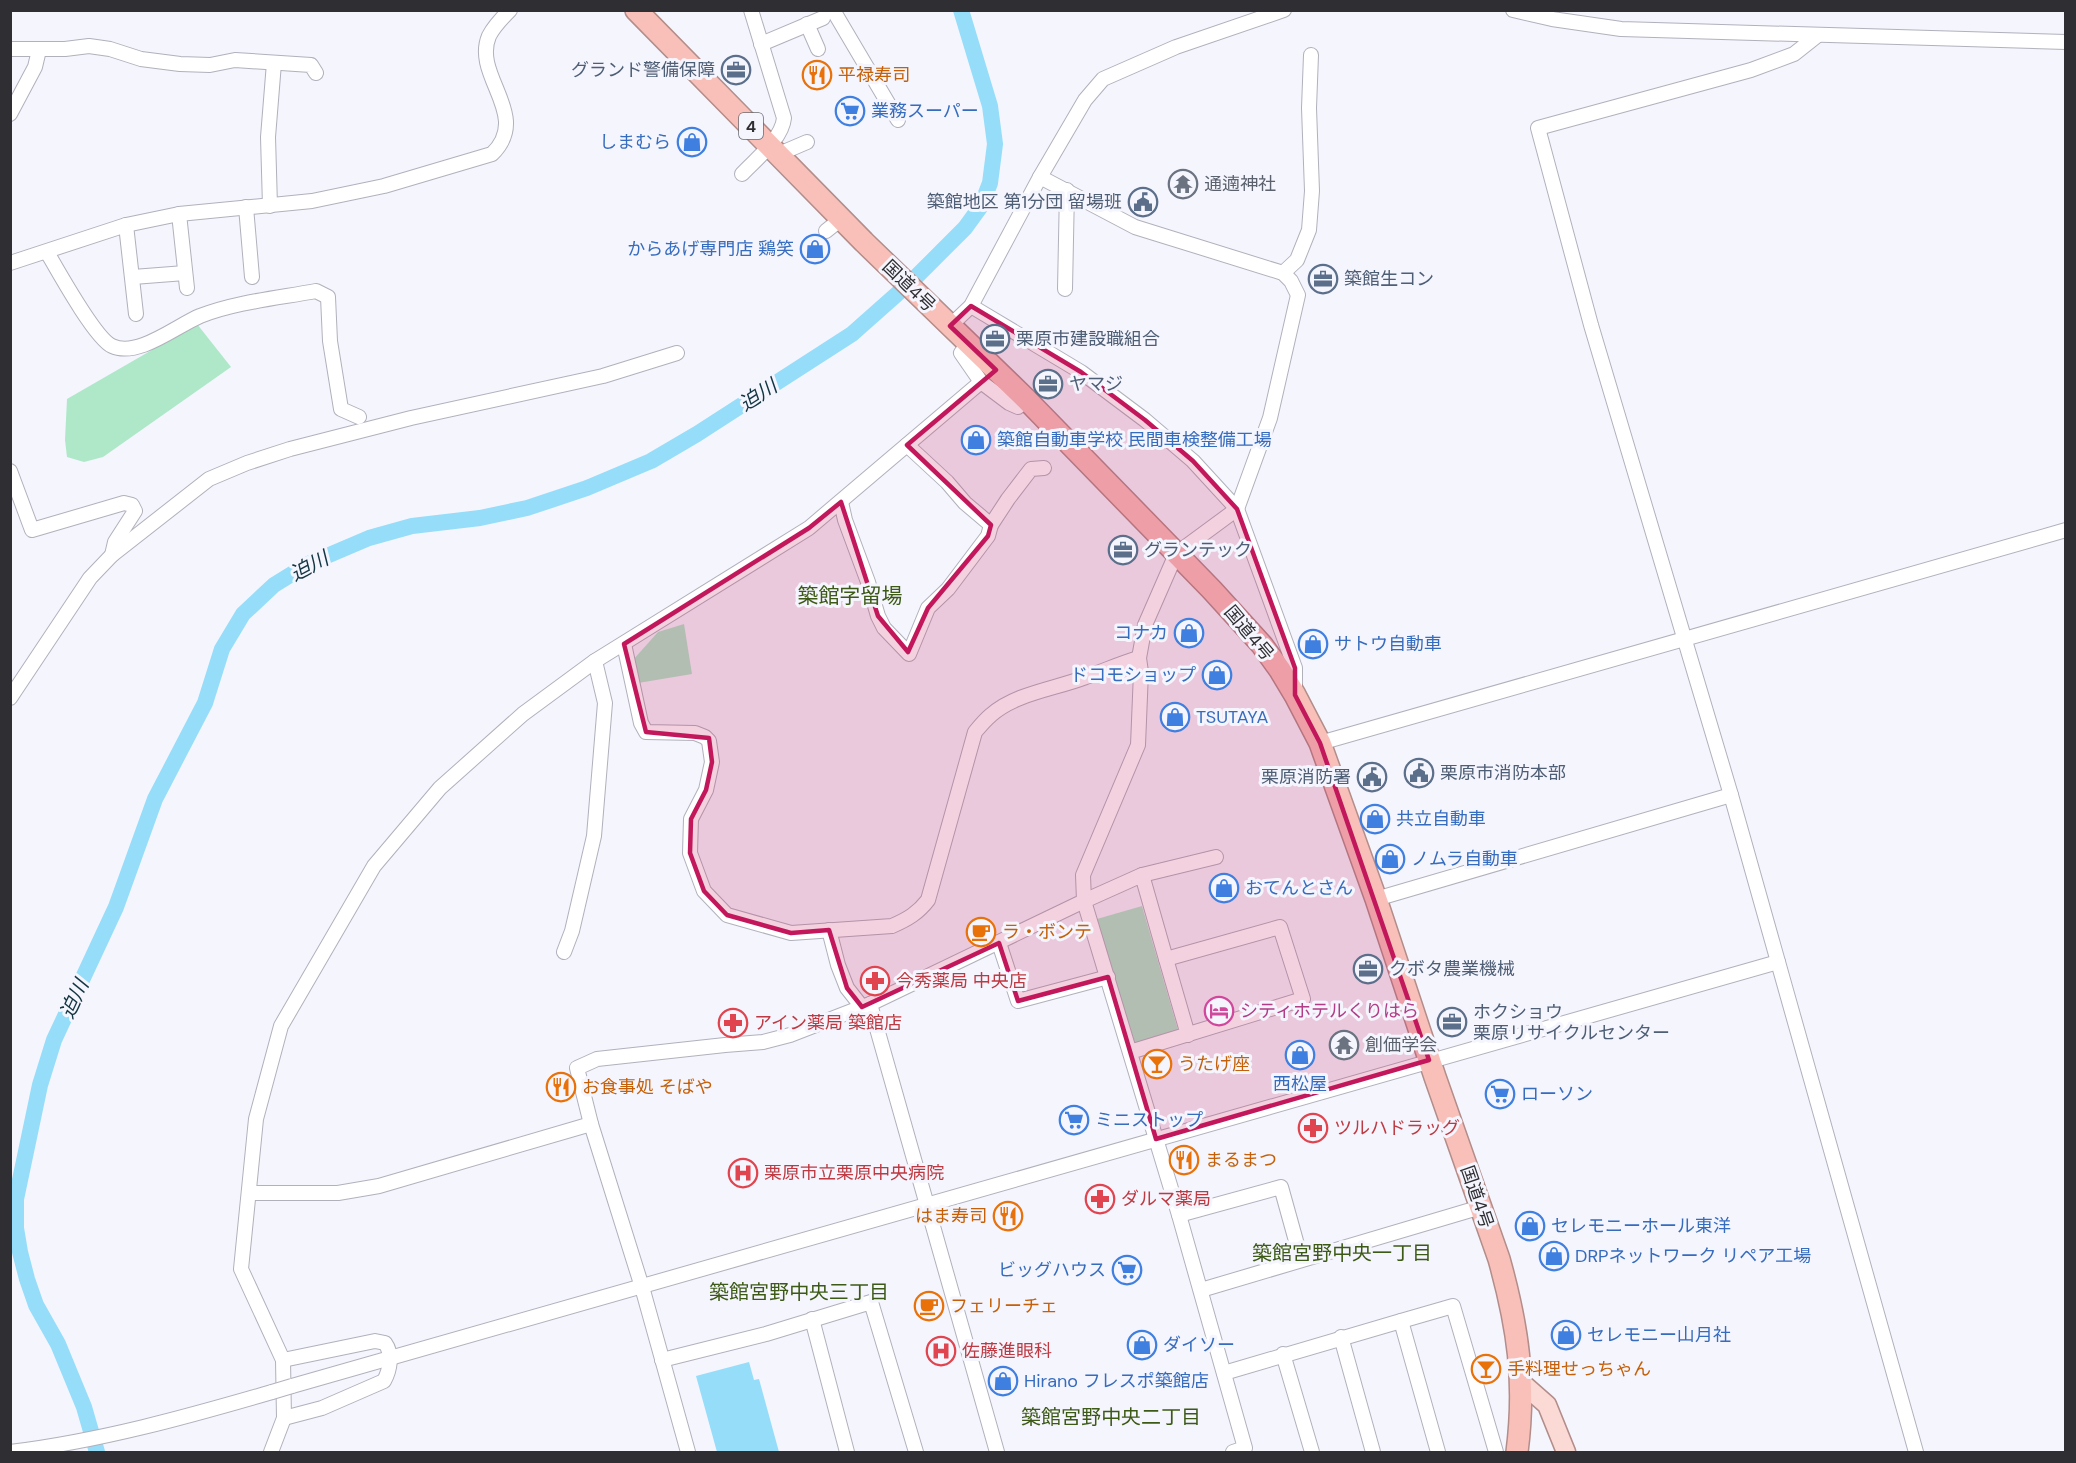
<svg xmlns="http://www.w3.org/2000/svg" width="2076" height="1463" viewBox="0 0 2076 1463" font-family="'DM Sans','Noto Sans JP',sans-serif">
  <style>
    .green { fill: #aee8c8 }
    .water { fill: #95ddf9 }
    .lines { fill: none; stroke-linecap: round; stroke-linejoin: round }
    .river { stroke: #95ddf9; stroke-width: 16 }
    .minor-casing { stroke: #b1b1bc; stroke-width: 16 }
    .major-casing { stroke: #b28d8a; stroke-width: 21 }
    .highway-casing { stroke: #b28d8a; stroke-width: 24 }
    .minor { stroke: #fff; stroke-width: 14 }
    .major { stroke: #fbd9d5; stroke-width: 18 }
    .highway { stroke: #f8c0b9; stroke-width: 21 }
    .minor-bridge-casing { stroke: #b1b1bc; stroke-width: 16; stroke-linecap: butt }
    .minor-bridge { stroke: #fff; stroke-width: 14 }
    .marked { fill: #c2185b; fill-opacity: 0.2; stroke: #c2185b; stroke-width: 4.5; stroke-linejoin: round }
    .labels { text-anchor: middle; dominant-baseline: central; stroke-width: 6; stroke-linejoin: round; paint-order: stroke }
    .shield { fill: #f5f5fe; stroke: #6a6a70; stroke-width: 1.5 }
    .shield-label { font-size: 16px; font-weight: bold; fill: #2f2f33 }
    .service-label { font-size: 18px; fill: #4e5e75; stroke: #f5f5fe; text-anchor: start }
    .food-label { font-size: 18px; fill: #c56008; stroke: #f5f5fe; text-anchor: start }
    .shop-label { font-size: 18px; fill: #366cbe; stroke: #f5f5fe; text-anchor: start }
    .worship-label { font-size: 18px; fill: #5b616d; stroke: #f5f5fe; text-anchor: start }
    .street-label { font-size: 18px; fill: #2f2f33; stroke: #f5f5fe }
    .health-label { font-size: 18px; fill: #be3a42; stroke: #f5f5fe; text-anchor: start }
    .hotel-label { font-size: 18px; fill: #b23c85; stroke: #f5f5fe; text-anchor: start }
    .water-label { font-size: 20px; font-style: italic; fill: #123541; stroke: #f5f5fe }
    .neighbourhood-label { font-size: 20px; fill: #3c5915; stroke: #f5f5fe }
    .quarter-label { font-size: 21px; fill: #3c5915; stroke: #f5f5fe }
  </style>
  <rect width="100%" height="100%" fill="#f5f5fe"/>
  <g class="green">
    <path d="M197,324L231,367L103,457L84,462L67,457L65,440L67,399Z"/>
    <path d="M684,624L692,674L638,683L633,660L658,632Z"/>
    <path d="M1142,906L1178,1030L1134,1043L1097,919Z"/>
  </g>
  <path class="water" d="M749,1362L754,1380L759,1379L779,1452H717L696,1376Z"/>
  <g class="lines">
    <path class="river" d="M97,1452L84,1407L58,1344L36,1305L27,1279L20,1252L16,1228V1199L40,1085L54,1040L116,907L155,799L205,703L222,649L243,614L274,585L308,564L369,538L412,526L480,518L527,508L587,488L651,461L697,434L852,334L914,279L965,228L981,206L990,183L995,144L990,106L961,10"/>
    <g class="minor-casing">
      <g id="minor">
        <path d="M833,10L898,120"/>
        <path d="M1513,10L1552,19L1621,29L2066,42"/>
        <path d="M807,24L818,49"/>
        <path d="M1818,35L1794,54L1751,70L1538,128L1591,325L1731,795L1916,1452"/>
        <path d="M761,44L823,18"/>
        <path d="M10,49H65L89,46L110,49L141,59L180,64L210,65L235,60L311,65L316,73"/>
        <path d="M10,114L35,67L39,50"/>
        <path d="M779,154L807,142"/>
        <path d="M742,174C756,159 782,139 784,118L751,10"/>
        <path d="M270,206L268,137L274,63"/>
        <path d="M246,207L252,277"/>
        <path d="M179,214L187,288"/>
        <path d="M126,225L136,314"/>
        <path d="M826,231L841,219"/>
        <path d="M47,252C58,271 95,338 112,346C138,358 176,326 200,316C236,302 278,298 316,291L328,297L330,341L341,409L359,417"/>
        <path d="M10,263L126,225L179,214L312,201L384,186L492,154C532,115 472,76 489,36C494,26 502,18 510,10"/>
        <path d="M1283,273L1297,260L1309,230L1312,191L1309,108L1311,55"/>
        <path d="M133,277L185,273"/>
        <path d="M1065,289L1067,190"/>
        <path d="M971,306L1081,372L1145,420L1193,461L1237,509L1295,668V691"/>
        <path d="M950,326L971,306L1040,177L1085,100L1103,79L1176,47L1284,10"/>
        <path d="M981,382L1009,403L1018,407L1026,399"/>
        <path d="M907,445L947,482L965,503L991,525"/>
        <path d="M10,471L32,530L124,503L132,505L135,511L115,542L112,555"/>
        <path d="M841,502L845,520L868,582L878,616L884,628L909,654L928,608L948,589L988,536L991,525L1008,499L1031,469L1044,468"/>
        <path d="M624,644L641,723L646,732L695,733L705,737L709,741L712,762L706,790L691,819L690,853L704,891L727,915L791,933L892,926C908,919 918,913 928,900L975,732C980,726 985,720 991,715C1016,693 1055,689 1086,677C1104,671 1121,663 1139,658"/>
        <path d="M10,698L90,578L112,555L209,479L247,463L290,449L411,418L603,376L677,353"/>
        <path d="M1320,743L2066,530"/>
        <path d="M1142,875L1216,857"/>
        <path d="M1376,899L1731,795"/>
        <path d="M829,930L838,965L847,988L862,1007"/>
        <path d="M999,943L1018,1001L1108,977"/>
        <path d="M564,952L572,931L594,836L605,703L595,661"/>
        <path d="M1166,959L1188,1035"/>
        <path d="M870,1004L997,1452"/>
        <path d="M1130,1052L1303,999L1280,927L1166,959L1142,875L1084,901L1179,1215L1245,1448L1233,1452"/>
        <path d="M249,1193H338L379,1186L591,1124"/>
        <path d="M1179,1215L1281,1187L1301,1259"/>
        <path d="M1201,1290L1481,1207"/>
        <path d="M812,1319L847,1452"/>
        <path d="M1401,1321L1453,1306L1496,1452"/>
        <path d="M1341,1337L1373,1452"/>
        <path d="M1283,1354L1312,1452"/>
        <path d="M283,1360L375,1341L385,1343C393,1354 390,1370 384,1381L322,1408L284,1418"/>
        <path d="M662,1360L766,1334L871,1302L916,1452"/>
        <path d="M1224,1373L1401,1321L1438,1452"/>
        <path d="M292,1386L1778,962"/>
        <path d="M10,1452C100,1441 186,1417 272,1392"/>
        <path d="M271,1452L284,1418L283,1360L241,1269L256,1119L281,1026L374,866L440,788L523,714L595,661L809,528L981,382L961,353L968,343"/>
        <path d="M688,1452L642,1287L591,1124L577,1068L597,1059L725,1045L763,1042L790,1035L870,1004L1084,901L1083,875L1138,745L1141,672L1139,658L1145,625L1176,554L1237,509L1270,418L1298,295L1291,281L1283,273L1135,227L1040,177"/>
      </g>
    </g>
    <g class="major-casing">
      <path id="major" d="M1522,1383L1547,1405L1566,1452"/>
    </g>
    <g class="highway-casing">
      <path id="highway" d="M636,10L864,242L1026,399L1212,590L1262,645L1280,670L1295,695L1320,743L1376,899L1435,1077L1499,1259C1518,1327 1526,1382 1517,1452"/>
    </g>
    <use href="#minor" class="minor"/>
    <use href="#major" class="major"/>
    <use href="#highway" class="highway"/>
    <g class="minor-bridge-casing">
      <path id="minor-bridge" d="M272,1392L292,1386"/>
    </g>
    <use href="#minor-bridge" class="minor-bridge"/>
  </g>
  <path class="marked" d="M971,306L1081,372L1145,420L1193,461L1237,509L1295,668V695L1320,743L1429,1060L1156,1139L1108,977L1018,1001L999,943L862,1007L847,988L829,930L791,933L727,915L704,891L690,853L691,819L706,790L712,762L709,738L646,732L624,644L809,528L841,502L878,616L908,652L928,608L988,536L991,525L907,445L996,370L950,326Z"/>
  <defs>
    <g id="office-ring" transform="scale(1.5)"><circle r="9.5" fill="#f5f5fe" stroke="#5c6f8a" stroke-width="1.5"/><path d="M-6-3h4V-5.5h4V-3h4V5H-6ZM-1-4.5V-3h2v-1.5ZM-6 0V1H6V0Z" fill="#5c6f8a"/></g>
    <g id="restaurant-ring" transform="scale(1.5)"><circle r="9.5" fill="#f5f5fe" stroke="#e8710a" stroke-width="1.5"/><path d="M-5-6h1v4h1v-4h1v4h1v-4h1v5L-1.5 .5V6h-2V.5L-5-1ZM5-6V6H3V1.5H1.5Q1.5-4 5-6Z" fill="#e8710a"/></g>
    <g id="supermarket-ring" transform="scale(1.5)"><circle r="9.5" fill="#f5f5fe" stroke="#3f7fe0" stroke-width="1.5"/><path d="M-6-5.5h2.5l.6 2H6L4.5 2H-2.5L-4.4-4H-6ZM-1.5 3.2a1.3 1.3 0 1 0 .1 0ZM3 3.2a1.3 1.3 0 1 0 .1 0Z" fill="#3f7fe0"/></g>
    <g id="shop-ring" transform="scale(1.5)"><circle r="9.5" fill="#f5f5fe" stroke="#3f7fe0" stroke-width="1.5"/><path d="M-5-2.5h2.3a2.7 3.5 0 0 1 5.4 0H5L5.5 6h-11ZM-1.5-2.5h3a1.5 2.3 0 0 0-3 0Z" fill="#3f7fe0"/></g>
    <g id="temple-ring" transform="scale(1.5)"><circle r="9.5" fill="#f5f5fe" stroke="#6b7280" stroke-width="1.5"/><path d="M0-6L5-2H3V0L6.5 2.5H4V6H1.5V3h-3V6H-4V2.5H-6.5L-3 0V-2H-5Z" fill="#6b7280"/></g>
    <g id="civic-ring" transform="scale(1.5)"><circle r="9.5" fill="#f5f5fe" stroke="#5c6f8a" stroke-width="1.5"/><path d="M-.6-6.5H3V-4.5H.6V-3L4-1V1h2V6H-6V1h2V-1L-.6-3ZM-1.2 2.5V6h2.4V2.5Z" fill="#5c6f8a"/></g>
    <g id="cafe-ring" transform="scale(1.5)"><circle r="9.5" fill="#f5f5fe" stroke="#e8710a" stroke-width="1.5"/><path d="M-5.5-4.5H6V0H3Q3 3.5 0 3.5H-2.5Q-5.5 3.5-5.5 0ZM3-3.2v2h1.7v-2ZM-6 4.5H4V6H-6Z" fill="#e8710a"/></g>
    <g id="pharmacy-ring" transform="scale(1.5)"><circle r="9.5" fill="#f5f5fe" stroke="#e0444e" stroke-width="1.5"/><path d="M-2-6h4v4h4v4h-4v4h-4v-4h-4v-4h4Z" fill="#e0444e"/></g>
    <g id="hotel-ring" transform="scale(1.5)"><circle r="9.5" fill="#f5f5fe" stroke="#d1479c" stroke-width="1.5"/><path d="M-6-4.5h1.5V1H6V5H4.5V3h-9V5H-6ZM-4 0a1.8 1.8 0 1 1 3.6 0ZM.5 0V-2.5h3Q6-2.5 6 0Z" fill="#d1479c"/></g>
    <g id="bar-ring" transform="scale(1.5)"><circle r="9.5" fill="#f5f5fe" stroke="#e8710a" stroke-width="1.5"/><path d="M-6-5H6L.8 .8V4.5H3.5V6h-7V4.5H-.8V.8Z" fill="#e8710a"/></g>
    <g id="hospital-ring" transform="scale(1.5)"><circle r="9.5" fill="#f5f5fe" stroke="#e0444e" stroke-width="1.5"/><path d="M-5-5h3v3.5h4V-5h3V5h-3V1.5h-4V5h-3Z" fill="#e0444e"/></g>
  </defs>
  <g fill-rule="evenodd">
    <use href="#office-ring" x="736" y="70"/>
    <use href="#restaurant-ring" x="817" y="75"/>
    <use href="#supermarket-ring" x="850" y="111"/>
    <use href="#shop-ring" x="692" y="142"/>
    <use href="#temple-ring" x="1183" y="184"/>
    <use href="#civic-ring" x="1143" y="202"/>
    <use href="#shop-ring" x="815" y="249"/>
    <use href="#office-ring" x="1323" y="279"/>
    <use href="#office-ring" x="995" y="339"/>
    <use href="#office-ring" x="1048" y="384"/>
    <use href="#shop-ring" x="976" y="440"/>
    <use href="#office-ring" x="1123" y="550"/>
    <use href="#shop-ring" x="1189" y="633"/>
    <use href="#shop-ring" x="1313" y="644"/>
    <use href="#shop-ring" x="1217" y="675"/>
    <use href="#shop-ring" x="1175" y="717"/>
    <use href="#civic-ring" x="1419" y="773"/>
    <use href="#civic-ring" x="1372" y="777"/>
    <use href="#shop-ring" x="1375" y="819"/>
    <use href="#shop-ring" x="1390" y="859"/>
    <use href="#shop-ring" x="1224" y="888"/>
    <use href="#cafe-ring" x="981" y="932"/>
    <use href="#office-ring" x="1368" y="969"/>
    <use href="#pharmacy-ring" x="875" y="981"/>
    <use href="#hotel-ring" x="1219" y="1011"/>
    <use href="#office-ring" x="1452" y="1022"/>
    <use href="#pharmacy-ring" x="733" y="1023"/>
    <use href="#temple-ring" x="1344" y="1045"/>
    <use href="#shop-ring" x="1300" y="1055"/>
    <use href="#bar-ring" x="1157" y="1064"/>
    <use href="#restaurant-ring" x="561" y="1087"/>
    <use href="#supermarket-ring" x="1500" y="1094"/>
    <use href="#supermarket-ring" x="1074" y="1120"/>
    <use href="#pharmacy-ring" x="1313" y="1128"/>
    <use href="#restaurant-ring" x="1184" y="1160"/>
    <use href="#hospital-ring" x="743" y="1173"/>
    <use href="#pharmacy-ring" x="1100" y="1199"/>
    <use href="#restaurant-ring" x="1008" y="1216"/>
    <use href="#shop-ring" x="1530" y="1226"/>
    <use href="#shop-ring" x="1554" y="1256"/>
    <use href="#supermarket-ring" x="1127" y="1270"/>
    <use href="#cafe-ring" x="929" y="1306"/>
    <use href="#shop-ring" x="1566" y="1335"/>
    <use href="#shop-ring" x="1142" y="1345"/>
    <use href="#hospital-ring" x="941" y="1351"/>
    <use href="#bar-ring" x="1486" y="1369"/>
    <use href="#shop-ring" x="1003" y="1381"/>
  </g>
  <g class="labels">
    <rect class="shield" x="739" y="113" width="24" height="26" rx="4.5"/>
    <g class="shield-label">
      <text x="751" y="126">4</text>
    </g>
    <g class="service-label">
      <text x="715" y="70" text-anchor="end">グランド警備保障</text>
      <text x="1122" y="202" text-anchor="end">築館地区 第1分団 留場班</text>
      <text x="1344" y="279">築館生コン</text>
      <text x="1016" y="339">栗原市建設職組合</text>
      <text x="1069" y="384">ヤマジ</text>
      <text x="1144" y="550">グランテック</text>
      <text x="1440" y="773">栗原市消防本部</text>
      <text x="1351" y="777" text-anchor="end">栗原消防署</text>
      <text x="1389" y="969">クボタ農業機械</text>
      <text x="1473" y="1012">ホクショウ<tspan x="1473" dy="21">栗原リサイクルセンター</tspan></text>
    </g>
    <g class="food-label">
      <text x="838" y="75">平禄寿司</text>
      <text x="1002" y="932">ラ・ボンテ</text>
      <text x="1178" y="1064">うたげ座</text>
      <text x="582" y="1087">お食事処 そばや</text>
      <text x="1205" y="1160">まるまつ</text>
      <text x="987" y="1216" text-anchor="end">はま寿司</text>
      <text x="950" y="1306">フェリーチェ</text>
      <text x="1507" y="1369">手料理せっちゃん</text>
    </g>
    <g class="shop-label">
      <text x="871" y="111">業務スーパー</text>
      <text x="671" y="142" text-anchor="end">しまむら</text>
      <text x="794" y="249" text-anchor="end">からあげ専門店 鶏笑</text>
      <text x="997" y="440">築館自動車学校 民間車検整備工場</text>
      <text x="1168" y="633" text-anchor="end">コナカ</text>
      <text x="1334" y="644">サトウ自動車</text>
      <text x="1196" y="675" text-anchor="end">ドコモショップ</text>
      <text x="1196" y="717">TSUTAYA</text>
      <text x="1396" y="819">共立自動車</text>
      <text x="1411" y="859">ノムラ自動車</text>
      <text x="1245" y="888">おてんとさん</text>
      <text x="1300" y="1084" text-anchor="middle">西松屋</text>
      <text x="1521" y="1094">ローソン</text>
      <text x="1095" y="1120">ミニストップ</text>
      <text x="1551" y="1226">セレモニーホール東洋</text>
      <text x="1575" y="1256">DRPネットワーク リペア工場</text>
      <text x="1106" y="1270" text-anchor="end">ビッグハウス</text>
      <text x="1587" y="1335">セレモニー山月社</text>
      <text x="1163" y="1345">ダイソー</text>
      <text x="1024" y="1381">Hirano フレスポ築館店</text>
    </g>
    <g class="worship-label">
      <text x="1204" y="184">通遖神社</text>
      <text x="1365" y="1045">創価学会</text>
    </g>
    <g class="street-label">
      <text transform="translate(909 286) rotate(44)">国道4号</text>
      <text transform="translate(1249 633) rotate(50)">国道4号</text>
      <text transform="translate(1477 1197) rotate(71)">国道4号</text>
    </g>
    <g class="health-label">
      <text x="896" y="981">今秀薬局 中央店</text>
      <text x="754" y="1023">アイン薬局 築館店</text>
      <text x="1334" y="1128">ツルハドラッグ</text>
      <text x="764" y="1173">栗原市立栗原中央病院</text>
      <text x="1121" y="1199">ダルマ薬局</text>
      <text x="962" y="1351">佐藤進眼科</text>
    </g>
    <g class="hotel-label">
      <text x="1240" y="1011">シティホテルくりはら</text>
    </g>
    <g class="water-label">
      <text transform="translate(758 395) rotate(-33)">迫川</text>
      <text transform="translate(309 566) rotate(-28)">迫川</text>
      <text transform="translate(74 999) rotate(-65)">迫川</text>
    </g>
    <g class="neighbourhood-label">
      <text x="1342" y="1253">築館宮野中央一丁目</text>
      <text x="799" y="1292">築館宮野中央三丁目</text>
      <text x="1111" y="1417">築館宮野中央二丁目</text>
    </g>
    <g class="quarter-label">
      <text x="850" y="596">築館字留場</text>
    </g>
  </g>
  <rect width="2076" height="1463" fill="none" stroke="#2f2f33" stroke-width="24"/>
</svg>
